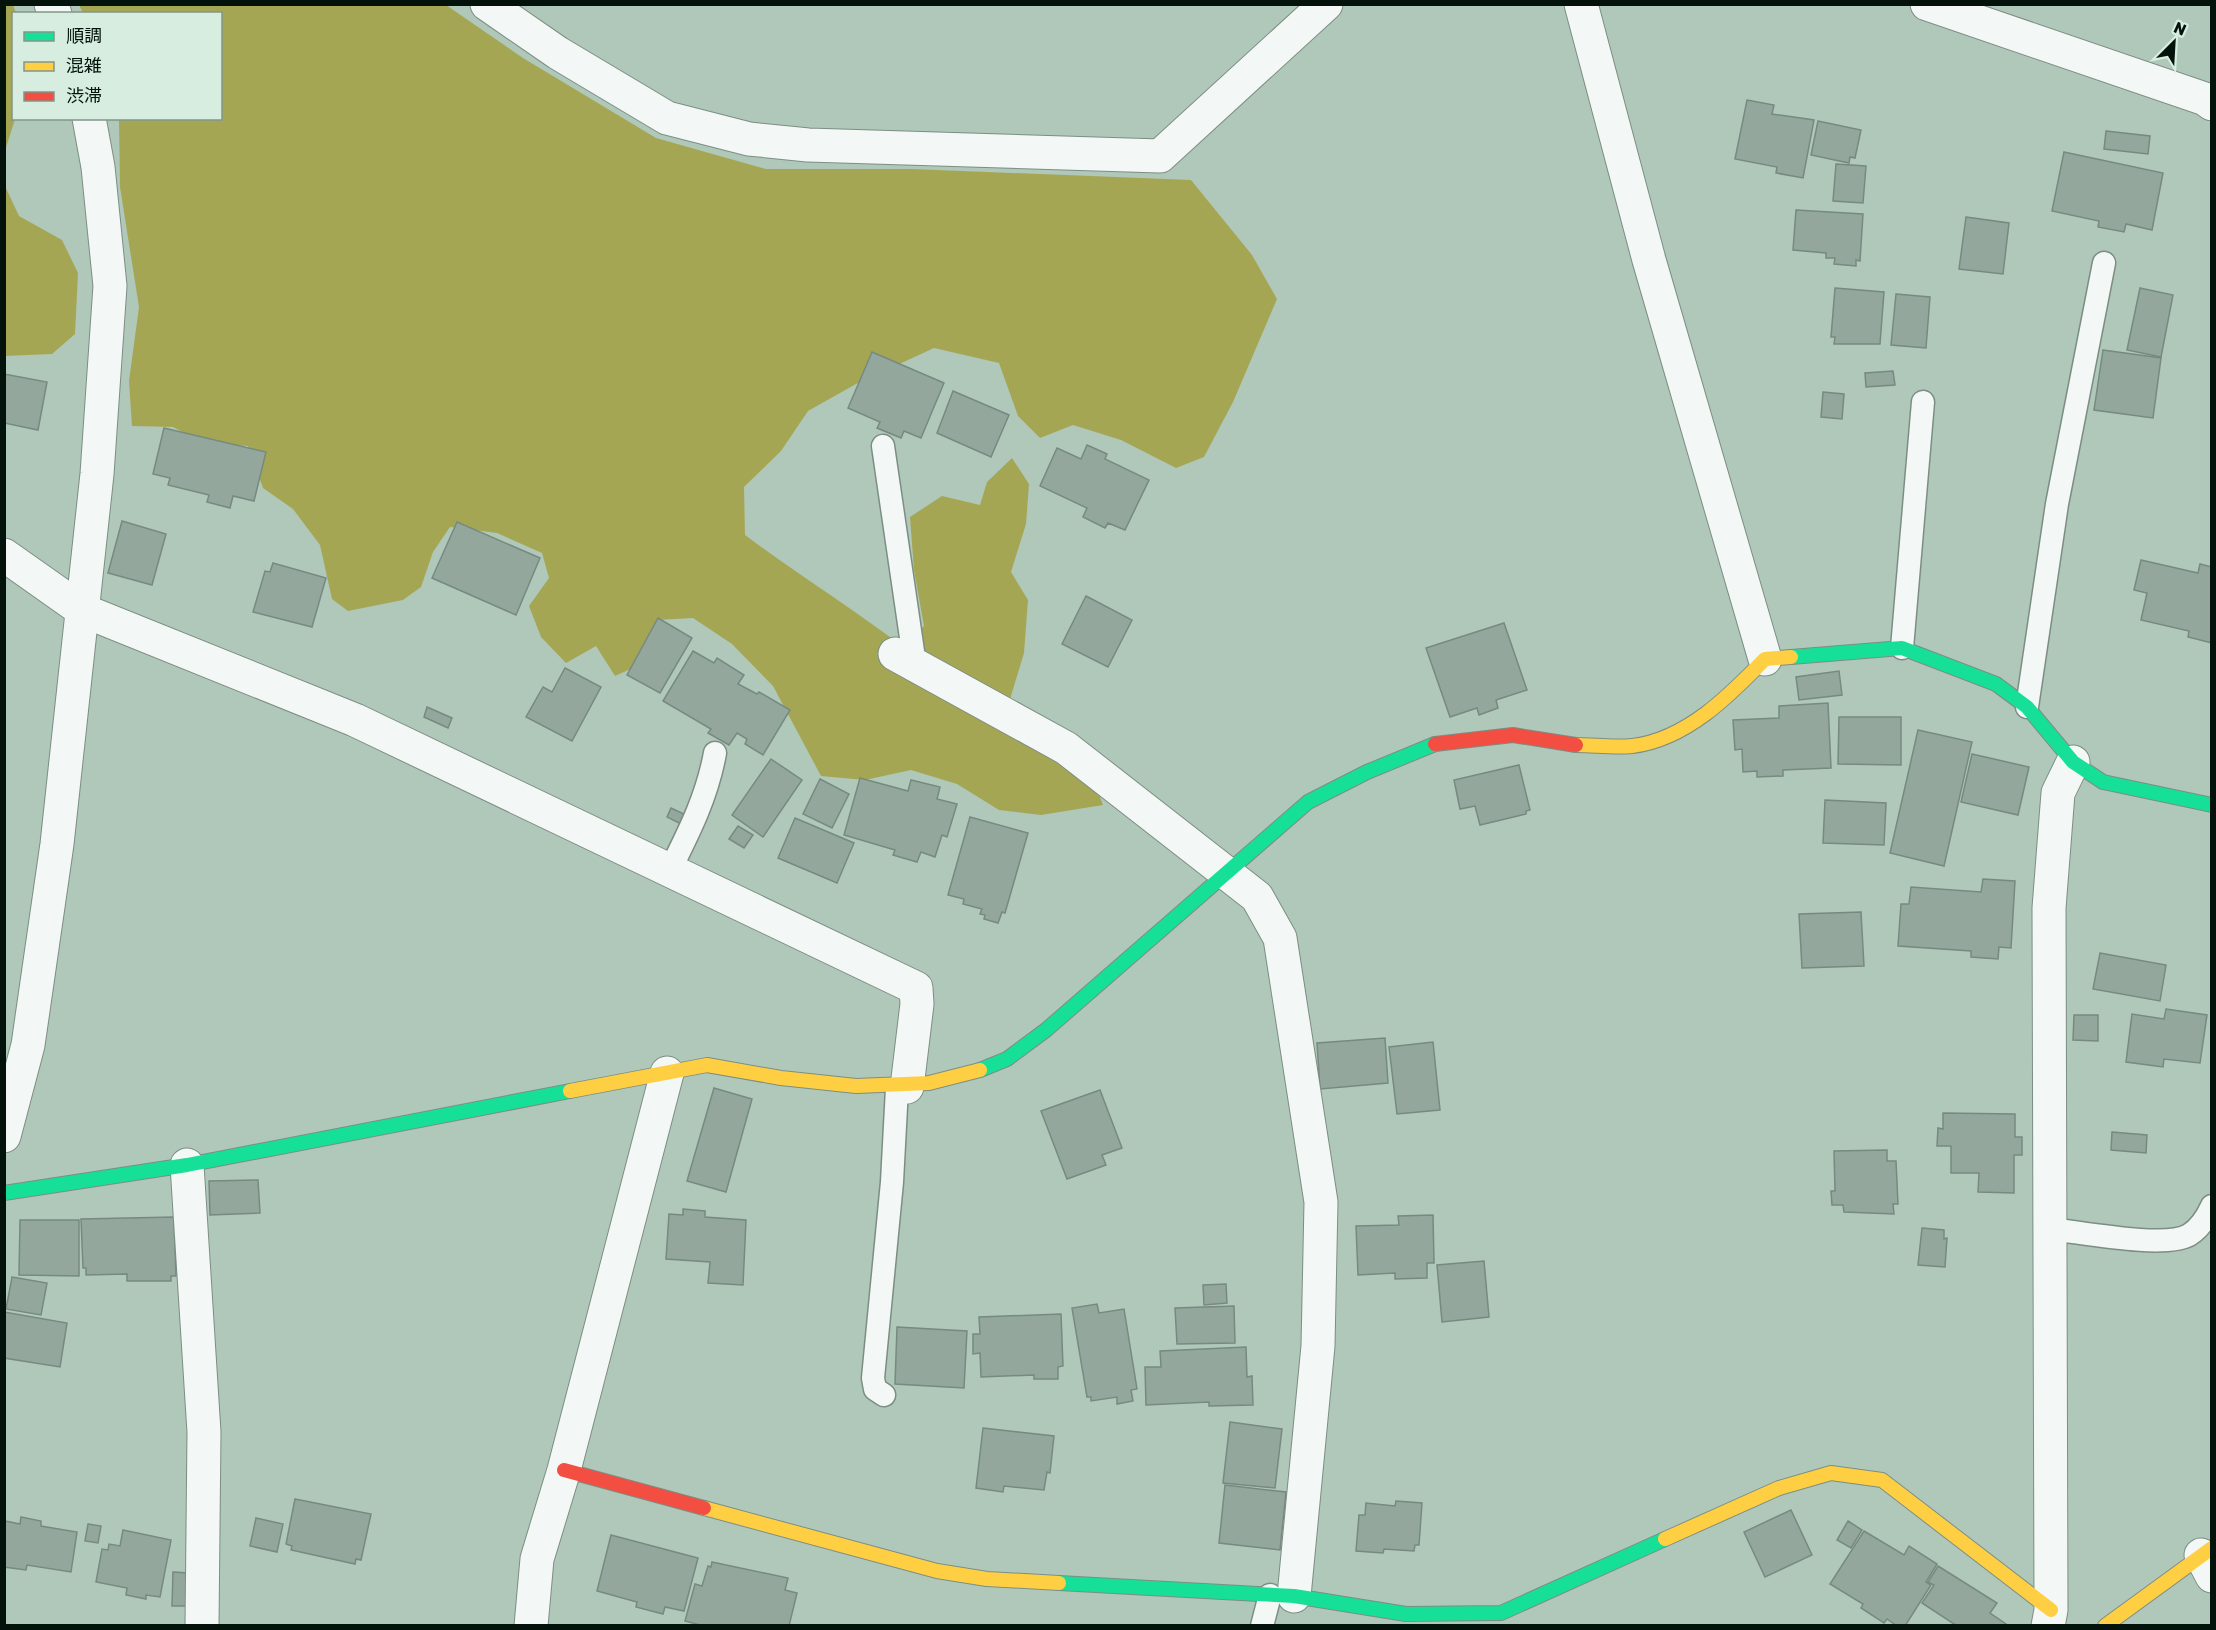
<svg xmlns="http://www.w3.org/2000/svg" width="2216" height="1630" viewBox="0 0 2216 1630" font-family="Rubik,'Noto Sans JP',sans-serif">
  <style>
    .forest { fill: #a5a654 }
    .building { fill: #93a79c; stroke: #778a80; stroke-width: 1.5 }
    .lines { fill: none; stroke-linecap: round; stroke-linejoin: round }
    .lane-casing { stroke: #7c8e84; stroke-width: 25 }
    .street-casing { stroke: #7c8e84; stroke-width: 35 }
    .fast-casing { stroke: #7c8e84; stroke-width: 16 }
    .slow-casing { stroke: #7c8e84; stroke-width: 16 }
    .jam-casing { stroke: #7c8e84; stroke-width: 16 }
    .lane { stroke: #f3f7f5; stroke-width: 22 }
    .street { stroke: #f3f7f5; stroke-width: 33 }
    .fast { stroke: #16e098; stroke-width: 14 }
    .slow { stroke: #ffcf43; stroke-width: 14 }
    .jam { stroke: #f24e42; stroke-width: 14 }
  </style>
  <rect width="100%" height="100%" fill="#b0c8ba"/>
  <g class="forest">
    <path d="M5,4L13,5L16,13L14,14L15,119L5,151Z"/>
    <path d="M79,5H446L523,58L656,138L766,169H912L1191,180L1252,255L1277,299L1233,402L1204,457L1176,468L1121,440L1073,425L1040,438L1018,416L999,363L934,348L856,384L808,411L781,451L744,487L745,535C797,574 851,607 903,647L924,626L914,570L910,517L942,496L980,505L987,482L1012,458L1029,484L1026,524L1011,572L1028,600L1024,653L1004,719L1052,760L1096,787L1103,805L1041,815L999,810L957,784L911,770L865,780L821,776L773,686L732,644L693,618L657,620L646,662L615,676L596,646L566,663L541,637L529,606L549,578L542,553L497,533L450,527L433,552L421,587L403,600L348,611L332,599L320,545L293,509L263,488L248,446L203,443L173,427L132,426L129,381L139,307L120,187L119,119L220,118V14L83,13Z"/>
    <path d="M5,186L19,216L62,240L78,273L75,334L52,354L5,356Z"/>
  </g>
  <g class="building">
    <path d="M1747,100L1774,105L1772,114L1814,120L1803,178L1776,173L1777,167L1735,159Z"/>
    <path d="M1818,121L1861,130L1855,158L1850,157L1849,163L1811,155Z"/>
    <path d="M2106,131L2150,136L2148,154L2104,149Z"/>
    <path d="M2064,152L2163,173L2152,230L2126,224L2124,232L2098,227L2099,221L2052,211Z"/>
    <path d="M1836,164L1866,166L1863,203L1833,201Z"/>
    <path d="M1796,210L1863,214L1860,261L1856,260V266L1834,264L1835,258H1826V253L1793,250Z"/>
    <path d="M1966,217L2009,223L2003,274L1959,269Z"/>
    <path d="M1835,288L1884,292L1880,344H1834L1835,337H1831Z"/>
    <path d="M2140,288L2173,295L2161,357L2127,350Z"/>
    <path d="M1896,294L1930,297L1926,348L1891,345Z"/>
    <path d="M2103,350L2161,358L2153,418L2094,410Z"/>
    <path d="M872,352L944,383L921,438L904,431L901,438L877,428L880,422L848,408Z"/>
    <path d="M1893,371L1895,385L1866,387L1865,373Z"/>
    <path d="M4,374L47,382L38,430L4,423Z"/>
    <path d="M953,391L1009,415L991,457L937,433Z"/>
    <path d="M1823,392L1844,394L1842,419L1821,417Z"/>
    <path d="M164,428L266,452L254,501L233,496L230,508L207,502L209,495L168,485L170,478L153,474Z"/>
    <path d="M1087,445L1107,454L1105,459L1149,480L1125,530L1108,523L1105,528L1083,517L1087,508L1040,486L1057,448L1081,459Z"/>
    <path d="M122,521L166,534L152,585L108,573Z"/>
    <path d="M457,522L540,558L516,615L432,578Z"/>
    <path d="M2141,560L2198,573L2200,564L2212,567V643L2188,637L2189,631L2141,620L2147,593L2134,590Z"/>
    <path d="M273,563L326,578L312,627L253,612L265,571L270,572Z"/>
    <path d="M1086,596L1132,620L1108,667L1062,644Z"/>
    <path d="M658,618L692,638L660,693L627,675Z"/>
    <path d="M1504,623L1527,690L1496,700L1498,708L1479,715L1477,708L1450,717L1426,648Z"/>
    <path d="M693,651L714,663L717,658L744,675L738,684L757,694L759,692L790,710L763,755L745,744L747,739L737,733L729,745L708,733L711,729L663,701Z"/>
    <path d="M565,668L601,687L572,741L526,717L543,687L552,692Z"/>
    <path d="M1839,671L1842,695L1799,700L1796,677Z"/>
    <path d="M1828,703L1831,768L1783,770V776L1757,777V771L1743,772L1742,749L1735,750L1733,720L1779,718V706Z"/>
    <path d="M427,707L452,718L448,728L424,717Z"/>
    <path d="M1839,717H1901V765L1838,764Z"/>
    <path d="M1918,730L1972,742L1944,866L1890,853Z"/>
    <path d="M1972,754L2029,767L2018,815L1961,802Z"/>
    <path d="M771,759L802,780L763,837L732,815Z"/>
    <path d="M1519,765L1530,810L1526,811V814L1480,825L1475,806L1460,809L1454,780Z"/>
    <path d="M860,778L908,791L911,780L940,787L937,799L957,804L947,837L942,835L935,857L921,852L917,862L893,855L895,850L844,835Z"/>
    <path d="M820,779L849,794L832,828L803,814Z"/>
    <path d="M1825,800L1886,803L1884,845L1823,843Z"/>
    <path d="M671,808L686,815L681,824L667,817Z"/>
    <path d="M970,817L1028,833L1005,913L1002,912L998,923L984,919L985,915L980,914L982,909L963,904L964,899L948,895Z"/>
    <path d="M795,818L854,843L837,883L778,858Z"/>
    <path d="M738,826L753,835L744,848L729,839Z"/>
    <path d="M1983,879L2015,881L2011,948L1999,947L1998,959L1971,957V951L1898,946L1901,904H1909L1911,887L1981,892Z"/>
    <path d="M1861,912L1864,966L1802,968L1799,914Z"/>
    <path d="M2100,953L2166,965L2160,1001L2093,989Z"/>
    <path d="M2166,1009L2207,1015L2200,1063L2164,1059L2163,1067L2126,1062L2132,1014L2164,1019Z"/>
    <path d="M2074,1015H2098V1041L2073,1040Z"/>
    <path d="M1385,1038L1388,1083L1320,1089L1317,1043Z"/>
    <path d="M1433,1042L1440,1110L1397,1114L1389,1047Z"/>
    <path d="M714,1088L752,1099L726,1192L687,1181Z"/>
    <path d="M1100,1090L1122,1148L1102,1155L1106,1165L1067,1179L1041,1111Z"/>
    <path d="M1943,1113L2015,1114V1137H2022V1155H2014V1193L1978,1192L1979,1173H1951V1146H1937L1938,1128L1943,1129Z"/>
    <path d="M2112,1132L2147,1135L2146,1153L2111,1150Z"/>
    <path d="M1887,1150V1161H1896L1898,1204H1893L1894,1214L1844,1212L1843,1205H1832L1831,1191H1835L1834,1151Z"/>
    <path d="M258,1180L260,1213L210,1215L209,1181Z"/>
    <path d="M683,1209L705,1211V1217L746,1220L743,1285L708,1283L710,1262L666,1259L669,1214L683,1215Z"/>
    <path d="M1433,1215L1434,1263H1427V1278L1395,1279V1273L1358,1275L1356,1226L1399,1225L1398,1216Z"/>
    <path d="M174,1217L176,1276H171V1281H127V1274L86,1275V1268H83L81,1219Z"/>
    <path d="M20,1220H79V1276L19,1275Z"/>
    <path d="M1922,1228L1944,1230V1239L1947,1238L1945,1267L1918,1265Z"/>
    <path d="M1484,1261L1489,1317L1442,1322L1437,1265Z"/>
    <path d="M12,1277L47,1283L41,1315L6,1309Z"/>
    <path d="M1226,1284L1227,1303L1204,1305L1203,1285Z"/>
    <path d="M1097,1304L1099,1313L1124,1309L1137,1389L1131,1390L1133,1401L1117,1404V1397L1091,1401V1397H1087L1072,1308Z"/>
    <path d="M1234,1306L1235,1343L1177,1344L1175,1308Z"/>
    <path d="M4,1312L67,1323L60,1367L4,1358Z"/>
    <path d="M1061,1314L1063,1366L1058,1367V1379H1034V1375L981,1377L980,1353L973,1354V1334H980L979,1317Z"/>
    <path d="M897,1327L967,1331L964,1388L895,1384Z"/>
    <path d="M1246,1347L1247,1377L1252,1376L1253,1405L1209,1406V1402L1146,1405L1145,1367H1161L1160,1351Z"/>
    <path d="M1230,1422L1282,1429L1275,1488L1223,1483Z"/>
    <path d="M983,1428L1054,1436L1050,1473L1047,1472L1044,1490L1004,1486L1003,1492L976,1488Z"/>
    <path d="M1225,1485L1286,1492L1280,1550L1219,1543Z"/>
    <path d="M295,1499L371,1514L361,1560L356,1559L355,1564L291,1550L292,1546L286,1544Z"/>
    <path d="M1396,1501L1422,1503L1419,1545H1415L1414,1551L1384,1549L1383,1553L1356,1551L1359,1515H1365L1366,1503L1395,1506Z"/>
    <path d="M1791,1510L1812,1555L1765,1577L1744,1532Z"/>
    <path d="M21,1517L41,1521V1526L77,1532L71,1572L27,1565L26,1570L4,1567L5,1521L20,1524Z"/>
    <path d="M256,1518L283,1524L277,1552L250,1546Z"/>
    <path d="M1848,1521L1862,1530L1851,1548L1837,1540Z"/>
    <path d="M88,1524L101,1526L98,1543L85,1541Z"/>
    <path d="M123,1530L171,1540L160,1597L146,1595V1599L126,1595L127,1588L96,1582L102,1549L108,1550L109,1544L120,1546Z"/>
    <path d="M1864,1531L1904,1555L1909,1546L1937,1564L1926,1582L1931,1585L1905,1626H1897L1887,1619L1884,1623L1861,1608L1863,1604L1830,1584Z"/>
    <path d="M611,1535L698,1558L684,1611L665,1607L663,1614L636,1607L637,1602L597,1591Z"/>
    <path d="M712,1562L788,1578L785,1590L797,1593L789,1626H704L685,1621L695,1584L702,1586L708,1566L711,1567Z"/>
    <path d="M1938,1566L1997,1603L1990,1613L2009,1626H1957L1922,1603L1934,1585L1928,1582Z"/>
    <path d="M173,1572L189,1573V1606H172Z"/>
  </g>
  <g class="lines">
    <g class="lane-casing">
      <g id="lane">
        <path d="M883,446L915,665"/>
        <path d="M1902,648L1923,402"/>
        <path d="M2027,707L2057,504L2104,263"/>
        <path d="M670,870C689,832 707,797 715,753"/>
        <path d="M2050,1229C2080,1232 2165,1249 2189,1235C2199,1229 2207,1217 2212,1206"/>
        <path d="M884,1395L875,1389L873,1378L892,1182L897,1088"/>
        <path d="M1262,1626L1270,1595"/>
      </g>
    </g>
    <g class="street-casing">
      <g id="street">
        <path d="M51,4L55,14"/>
        <path d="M487,4L558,53L667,118L749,139L808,145L1160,156L1326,4"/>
        <path d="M1581,4L1649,260L1765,659"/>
        <path d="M1927,4L2205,99L2212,104"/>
        <path d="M4,555L82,610L355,720L916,988L917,1004L907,1087"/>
        <path d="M895,654L1066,748L1257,897L1280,938L1321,1202L1318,1346L1294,1596"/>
        <path d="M4,1136L28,1045L57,844L97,474L110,286L98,167L89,118"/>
        <path d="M187,1165L204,1432L202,1626"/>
        <path d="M2201,1555L2212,1576"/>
        <path d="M531,1626L537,1559L564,1470L667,1073"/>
        <path d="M2048,1626L2051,1610L2049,908L2058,793L2073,762"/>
      </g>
    </g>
    <g class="fast-casing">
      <g id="fast">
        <path d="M1791,657L1902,648L1996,684L2027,707L2073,762L2103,782L2212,805"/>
        <path d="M980,1070L1007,1059L1046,1030L1308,802L1367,772L1435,744"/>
        <path d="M4,1193L187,1165L570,1091"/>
        <path d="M1059,1583L1294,1596L1406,1614L1501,1613L1665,1539"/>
      </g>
    </g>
    <g class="slow-casing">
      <g id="slow">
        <path d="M1576,745C1594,745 1614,748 1632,746C1686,740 1730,695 1765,659L1791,657"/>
        <path d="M570,1091L707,1065L781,1078L856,1086L929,1083L980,1070"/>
        <path d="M704,1508L937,1571L987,1579L1059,1583"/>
        <path d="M1665,1539L1779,1488L1831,1473L1882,1480L2051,1610"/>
        <path d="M2105,1626L2212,1548"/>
      </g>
    </g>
    <g class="jam-casing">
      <g id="jam">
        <path d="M1435,744L1513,735L1576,745"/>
        <path d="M564,1470L704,1508"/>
      </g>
    </g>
    <use href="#lane" class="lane"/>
    <use href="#street" class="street"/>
    <use href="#fast" class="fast"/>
    <use href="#slow" class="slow"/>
    <use href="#jam" class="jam"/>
  </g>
  <rect width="2216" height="1630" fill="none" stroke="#03120a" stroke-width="12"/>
  <rect x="12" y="12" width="210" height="108" fill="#d6eddf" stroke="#82958a" stroke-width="1.5"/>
  <rect x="24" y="32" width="30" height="9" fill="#16e098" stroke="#82958a" stroke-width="1.5"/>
  <text x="66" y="42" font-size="18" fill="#03120a">順調</text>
  <rect x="24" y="62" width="30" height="9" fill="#ffcf43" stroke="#82958a" stroke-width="1.5"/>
  <text x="66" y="72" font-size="18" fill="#03120a">混雑</text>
  <rect x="24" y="92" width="30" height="9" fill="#f24e42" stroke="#82958a" stroke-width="1.5"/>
  <text x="66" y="102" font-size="18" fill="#03120a">渋滞</text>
  <g transform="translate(2174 42) rotate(24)" stroke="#d6eddf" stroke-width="4.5" paint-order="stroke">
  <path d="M0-4.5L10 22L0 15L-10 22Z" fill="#03120a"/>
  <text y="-9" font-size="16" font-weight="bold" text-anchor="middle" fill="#03120a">N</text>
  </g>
</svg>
